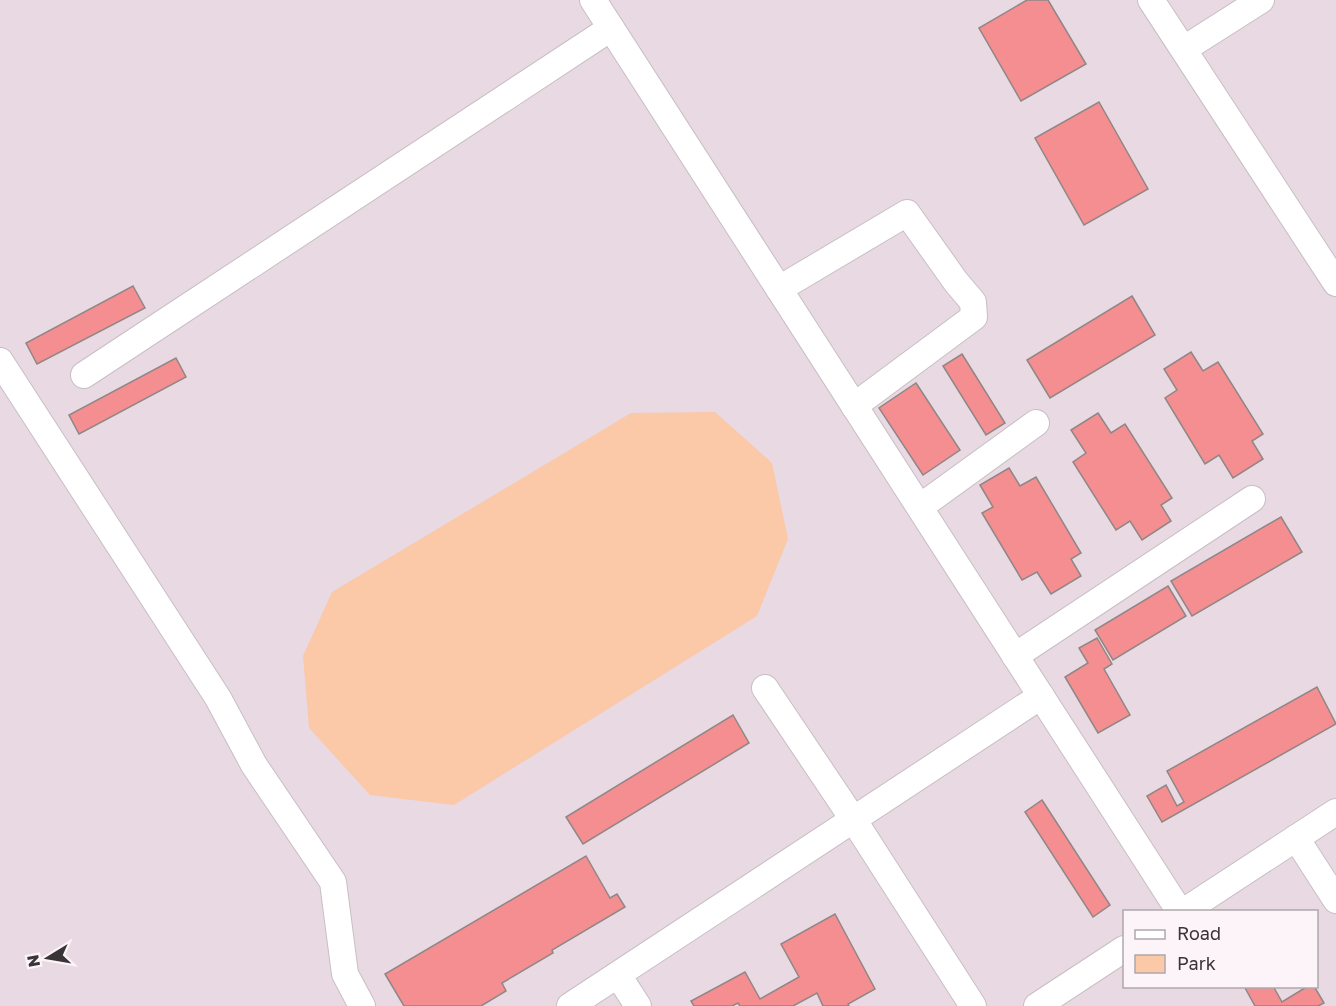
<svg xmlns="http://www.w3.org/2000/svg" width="1336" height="1006" viewBox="0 0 1336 1006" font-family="'Golos Text',sans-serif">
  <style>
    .built { fill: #e8d9e2; fill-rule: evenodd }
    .green { fill: #fbc8a8 }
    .building { fill: #f58e91; stroke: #908686; stroke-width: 1.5 }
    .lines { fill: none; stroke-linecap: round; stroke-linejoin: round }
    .minor-casing { stroke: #c7bfc3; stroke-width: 28 }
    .minor { stroke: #fff; stroke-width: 26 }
  </style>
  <rect width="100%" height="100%" fill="#efe7eb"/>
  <path class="built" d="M0,0H1336V1006H0ZM1124,912H1316V986H1124Z"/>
  <path class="green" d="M715,412L772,463L788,539L757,616L454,805L370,795L309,728L303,656L332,592L631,413Z"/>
  <g class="building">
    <path d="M1027,0H1048L1086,64L1021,101L979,28Z"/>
    <path d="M1099,102L1148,189L1084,225L1035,138Z"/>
    <path d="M133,286L145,308L37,364L26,343Z"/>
    <path d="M1132,296L1155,335L1050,398L1027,360Z"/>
    <path d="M1191,352L1203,371L1218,362L1263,434L1252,441L1263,459L1233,478L1219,455L1205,464L1165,398L1177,390L1164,369Z"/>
    <path d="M962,354L1005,423L986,435L943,366Z"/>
    <path d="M176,358L186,377L79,434L69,415Z"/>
    <path d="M916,383L960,450L923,475L879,408Z"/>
    <path d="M1098,413L1111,433L1125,424L1172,498L1161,505L1171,521L1142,540L1130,521L1116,530L1073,462L1086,453L1071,430Z"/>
    <path d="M1009,468L1020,486L1036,477L1081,553L1071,559L1081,576L1051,594L1037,572L1022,580L982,513L993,507L980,485Z"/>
    <path d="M1281,517L1302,552L1192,616L1171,581Z"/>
    <path d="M1168,586L1186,616L1113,660L1095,630Z"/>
    <path d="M1097,638L1112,664L1104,669L1130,715L1098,733L1065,677L1088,663L1079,648Z"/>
    <path d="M1317,687L1336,724L1162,822L1147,796L1166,785L1177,806L1184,802L1167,771Z"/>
    <path d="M733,715L749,743L583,844L566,817Z"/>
    <path d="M1042,800L1110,905L1093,917L1025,812Z"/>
    <path d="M586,856L610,898L617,894L625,907L552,950L553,953L502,983L506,991L481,1006H404L385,974Z"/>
    <path d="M835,914L875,989L848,1004L849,1006H823L817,993L793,1006H740L738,1003L732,1006H694L691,1001L745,972L760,999L799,977L781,944Z"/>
    <path d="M1244,986H1273L1282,1002L1308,986H1314L1324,1003L1318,1006H1255Z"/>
  </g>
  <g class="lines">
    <g class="minor-casing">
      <g id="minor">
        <path d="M593,0L1180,912"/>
        <path d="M1151,0L1336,283"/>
        <path d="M1184,49L1261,0"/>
        <path d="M779,289L907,213L956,282L973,302L974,317L854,406"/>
        <path d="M0,361L218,698L254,765L333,882L345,974L362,1006"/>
        <path d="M84,375L611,28"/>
        <path d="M920,507L1036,423"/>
        <path d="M1015,656L1252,499"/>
        <path d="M765,688L853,819L973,1006"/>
        <path d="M1296,838L1336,900"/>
        <path d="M1183,912L1336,812"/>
        <path d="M618,975L638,1006"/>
        <path d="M570,1006L1041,696"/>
        <path d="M1037,1006L1124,949"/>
      </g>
    </g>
    <use href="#minor" class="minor"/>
  </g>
  <rect x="1123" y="910" width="195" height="78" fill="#fdf4f9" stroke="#afa8ab" stroke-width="1.5"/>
  <rect x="1135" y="930" width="30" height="9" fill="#ffffff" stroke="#afa8ab" stroke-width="1.5"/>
  <text x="1177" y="940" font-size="18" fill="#393537">Road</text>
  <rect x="1135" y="955" width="30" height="18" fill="#fbc8a8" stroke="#afa8ab" stroke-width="1.5"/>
  <text x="1177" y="970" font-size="18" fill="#393537">Park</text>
  <g transform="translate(48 958) rotate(259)" stroke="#fdf4f9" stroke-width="4.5" paint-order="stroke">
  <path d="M0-4.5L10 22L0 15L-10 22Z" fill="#393537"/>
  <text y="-9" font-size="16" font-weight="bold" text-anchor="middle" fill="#393537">N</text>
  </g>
</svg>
